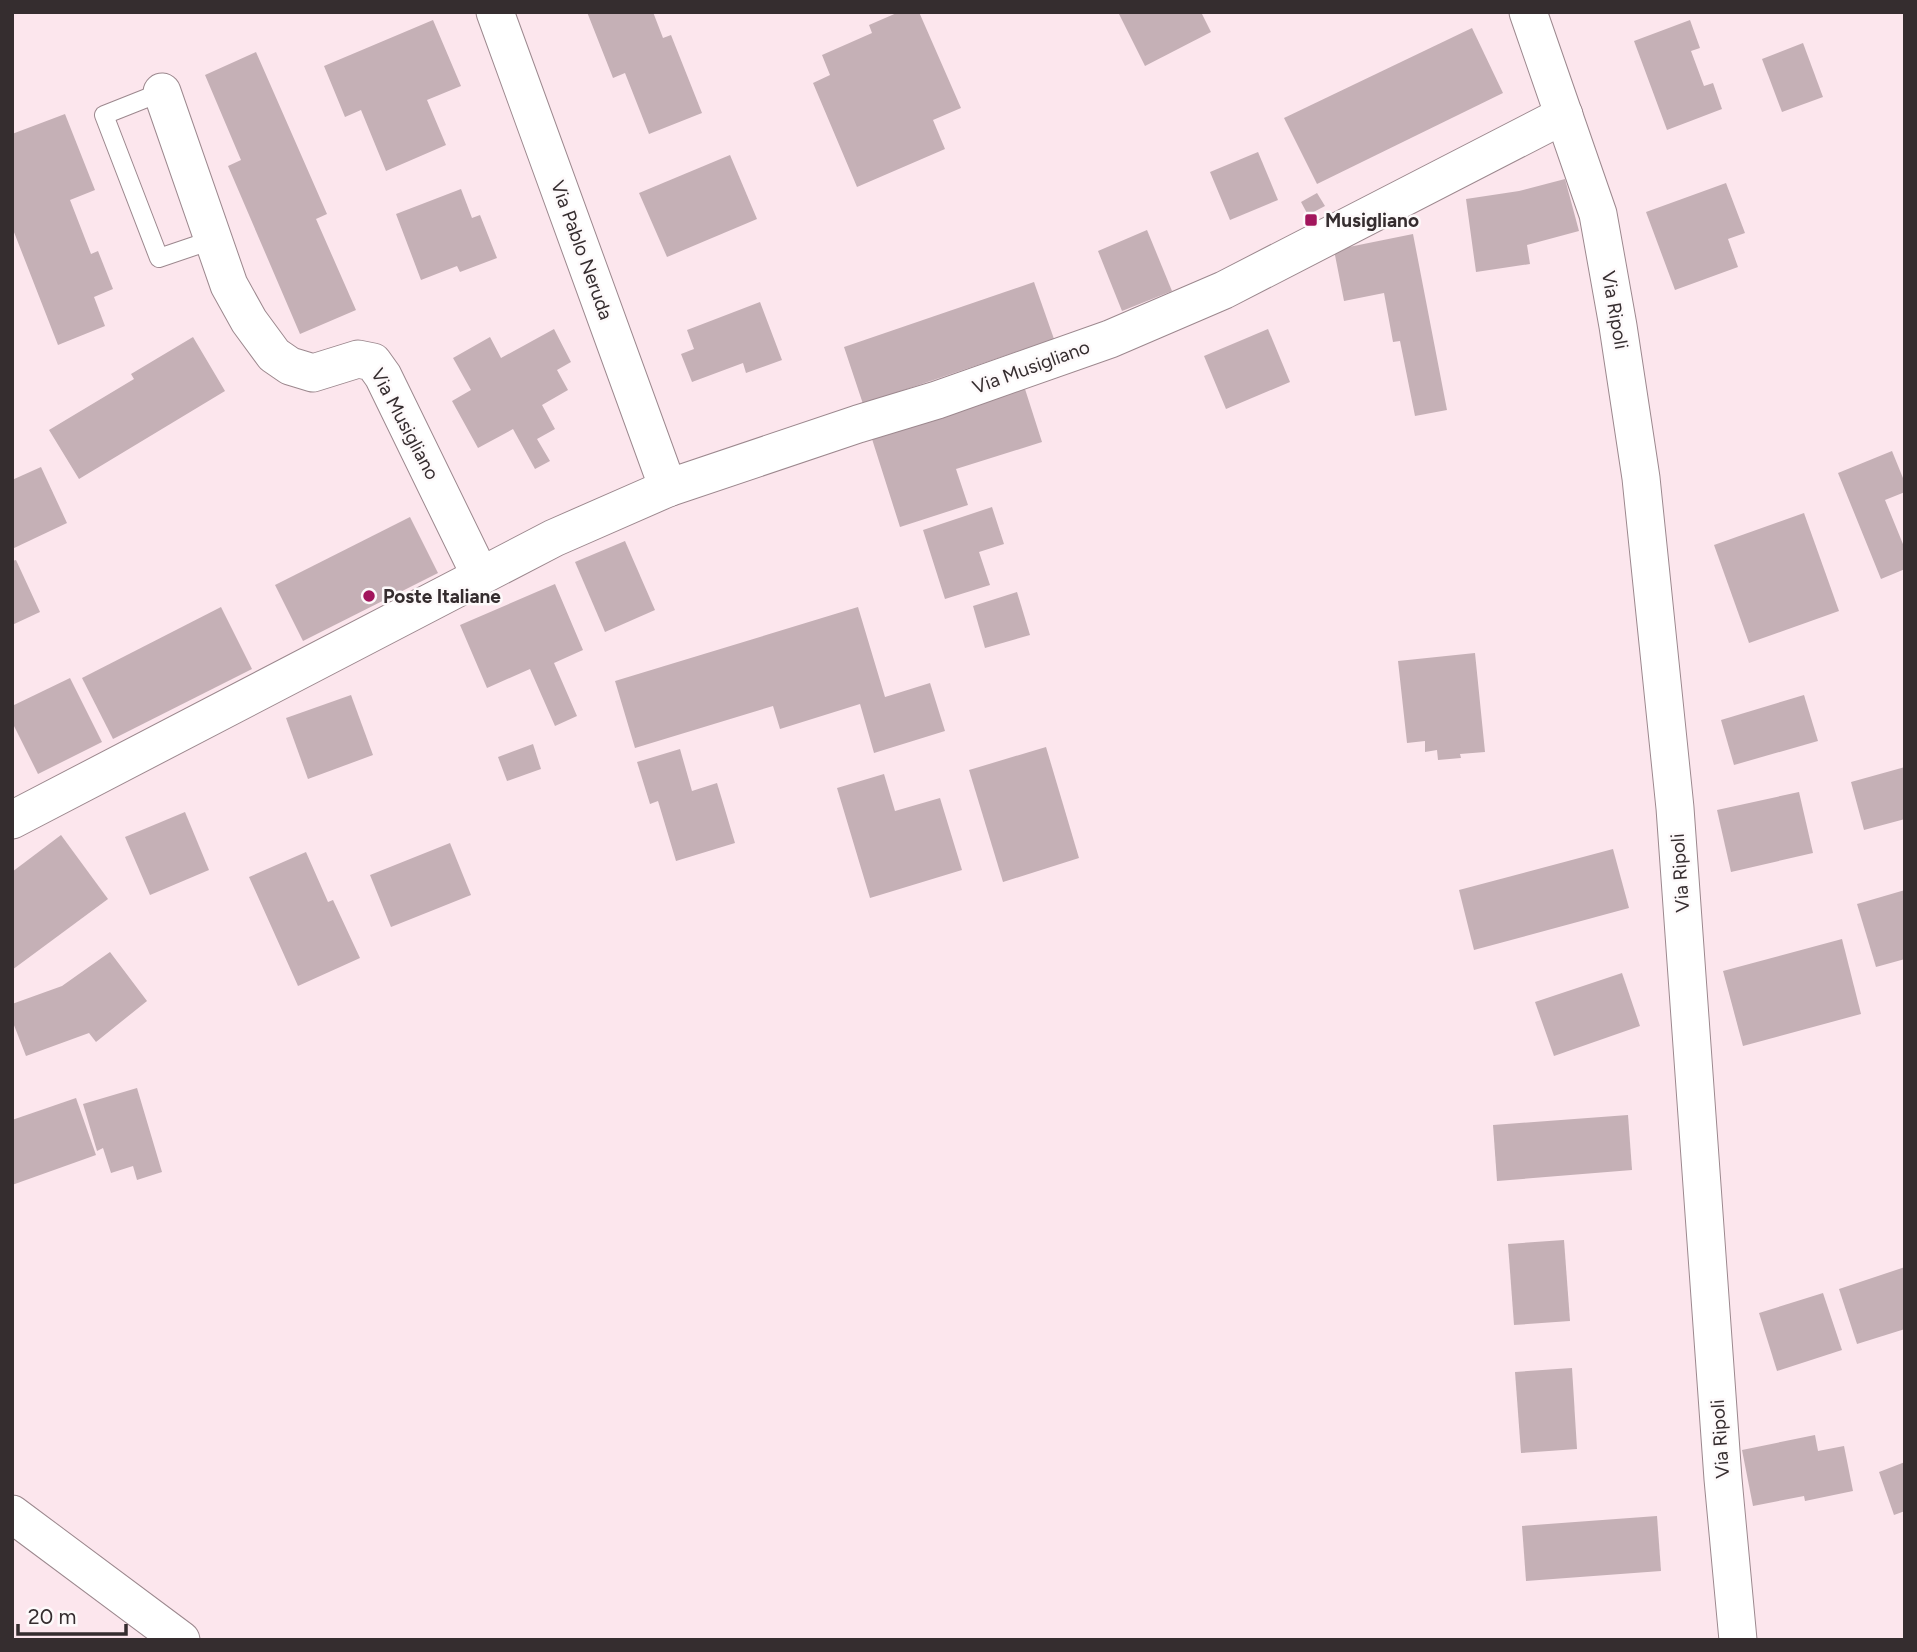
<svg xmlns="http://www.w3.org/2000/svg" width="1917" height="1652" viewBox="0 0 1917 1652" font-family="Figtree,sans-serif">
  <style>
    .building { fill: #c5b0b6 }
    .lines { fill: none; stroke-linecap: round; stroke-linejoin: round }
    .lane-casing { stroke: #9c888e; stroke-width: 20 }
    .street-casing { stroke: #9c888e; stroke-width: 39 }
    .lane { stroke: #fff; stroke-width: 18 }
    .street { stroke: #fff; stroke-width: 37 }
    .poi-dot { fill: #a2155c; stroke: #fdf9fa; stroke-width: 2.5 }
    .labels { text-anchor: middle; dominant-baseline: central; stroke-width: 5; stroke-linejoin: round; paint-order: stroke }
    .poi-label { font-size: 19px; font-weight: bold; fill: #352d2f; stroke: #fdf9fa; text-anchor: start }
    .street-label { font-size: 19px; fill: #352d2f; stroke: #fdf9fa }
  </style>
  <rect width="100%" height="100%" fill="#fce6ed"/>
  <g class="building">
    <path d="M587,12H653L663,38L671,35L702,113L649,134L625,73L613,78Z"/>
    <path d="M899,12H919L961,108L933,120L945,149L857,187L813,83L830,75L822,55L872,33L869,25Z"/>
    <path d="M1118,12H1201L1211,32L1145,66Z"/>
    <path d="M433,20L461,86L427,100L446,145L386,171L361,110L345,117L324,66Z"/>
    <path d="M1690,20L1700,48L1691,51L1704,86L1713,83L1722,109L1667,130L1634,41Z"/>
    <path d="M1472,28L1503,93L1317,184L1284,118Z"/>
    <path d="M1803,43L1823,97L1782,112L1762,59Z"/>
    <path d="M256,52L327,214L316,219L356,310L300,334L228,166L241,160L205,75Z"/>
    <path d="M65,114L95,190L70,200L91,254L98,251L113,289L94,297L105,326L58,345L12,227V134Z"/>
    <path d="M1258,152L1278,200L1230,220L1210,172Z"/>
    <path d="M730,155L757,219L667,257L639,193Z"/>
    <path d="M1565,179L1579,231L1527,245L1530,264L1476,272L1466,199L1519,191Z"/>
    <path d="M1726,183L1745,233L1728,239L1738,267L1675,290L1646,212Z"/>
    <path d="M461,189L472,218L480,215L497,258L460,272L457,266L421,280L396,214Z"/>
    <path d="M1317,193L1325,206L1308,215L1301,202Z"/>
    <path d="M1147,230L1172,291L1122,311L1098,251Z"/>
    <path d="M1413,234L1447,410L1415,416L1400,341L1393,342L1384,293L1344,301L1334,250Z"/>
    <path d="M1034,282L1054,339L863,404L844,347Z"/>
    <path d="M760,302L782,360L746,373L743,363L692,382L681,354L694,349L687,330Z"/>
    <path d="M554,329L571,362L557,370L568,390L542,405L555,429L537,439L550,461L535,469L513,429L478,448L452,401L471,390L453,358L490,337L501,358Z"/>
    <path d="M1268,329L1290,382L1226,409L1204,356Z"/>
    <path d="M193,337L225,391L79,479L49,430L134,379L131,374Z"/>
    <path d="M1025,389L1042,442L956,469L968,505L900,527L872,439Z"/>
    <path d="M1892,451L1905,483V492L1885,500L1905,549V569L1881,579L1838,473Z"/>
    <path d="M41,467L67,523L12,549V480Z"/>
    <path d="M992,507L1004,544L979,552L990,585L945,599L923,530Z"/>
    <path d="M1804,513L1839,611L1749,643L1714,545Z"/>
    <path d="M410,517L438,573L303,641L275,585Z"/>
    <path d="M625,541L655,610L605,632L575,562Z"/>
    <path d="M16,560L40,612L12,625V561Z"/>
    <path d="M555,584L583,650L554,663L577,716L555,726L530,669L487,688L460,625Z"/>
    <path d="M1017,592L1030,635L985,648L973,606Z"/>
    <path d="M221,607L252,669L113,739L82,678Z"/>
    <path d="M858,607L885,697L930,683L945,731L874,753L860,704L780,729L773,706L635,748L615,681Z"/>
    <path d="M1475,653L1485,752L1460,754L1461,758L1438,760L1437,750L1425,752V741L1407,743L1398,661Z"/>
    <path d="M70,678L102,742L38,774L12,722V706Z"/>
    <path d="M351,695L373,755L308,779L286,718Z"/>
    <path d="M1804,695L1818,741L1734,765L1721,720Z"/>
    <path d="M533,744L541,769L507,781L498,757Z"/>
    <path d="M1046,747L1079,858L1003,882L969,770Z"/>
    <path d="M680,749L692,791L717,783L735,843L676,861L658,801L650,804L637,762Z"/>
    <path d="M1905,767V819L1864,830L1851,782Z"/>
    <path d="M884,774L895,811L940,798L962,870L870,898L837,788Z"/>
    <path d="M1799,792L1813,853L1731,872L1717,810Z"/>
    <path d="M185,812L209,870L150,895L125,837Z"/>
    <path d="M61,835L108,899L12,970V872Z"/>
    <path d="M450,843L471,895L391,927L370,875Z"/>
    <path d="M1613,849L1629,908L1474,950L1459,890Z"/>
    <path d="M306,852L328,902L333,900L360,958L298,986L249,877Z"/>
    <path d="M1905,890V959L1876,967L1857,904Z"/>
    <path d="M1842,939L1861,1014L1743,1046L1723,971Z"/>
    <path d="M110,952L147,1001L96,1042L89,1033L26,1056L12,1020V1004L62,986Z"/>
    <path d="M1622,973L1640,1026L1554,1056L1535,1002Z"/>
    <path d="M137,1088L162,1172L137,1180L133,1166L111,1173L103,1148L97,1151L83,1104Z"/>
    <path d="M76,1098L96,1155L12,1185V1120Z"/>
    <path d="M1628,1115L1632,1170L1497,1181L1493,1125Z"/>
    <path d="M1564,1240L1570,1321L1514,1325L1508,1244Z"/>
    <path d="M1905,1267V1329L1857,1344L1839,1289Z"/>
    <path d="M1823,1293L1842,1350L1777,1371L1759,1313Z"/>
    <path d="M1572,1368L1577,1449L1521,1453L1515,1372Z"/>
    <path d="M1815,1435L1818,1451L1844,1446L1853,1491L1805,1501L1804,1496L1753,1506L1742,1450Z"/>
    <path d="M1905,1462V1511L1894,1515L1879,1472Z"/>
    <path d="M1657,1516L1661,1571L1526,1581L1522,1526Z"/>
  </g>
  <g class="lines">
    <g class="lane-casing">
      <path id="lane" d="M162,92L104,115L159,258L215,239"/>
    </g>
    <g class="street-casing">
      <g id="street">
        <path d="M495,12L668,488"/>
        <path d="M1528,12L1598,214L1618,326L1641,478L1675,808L1723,1479L1738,1640"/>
        <path d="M162,92L229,285L249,321L274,355L290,366L313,373L358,359L373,362L383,376L480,575"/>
        <path d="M12,820L554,538L668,488L858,424L937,400L1110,339L1224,290L1564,115"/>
        <path d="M12,1514L181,1640"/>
      </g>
    </g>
    <use href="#lane" class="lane"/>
    <use href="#street" class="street"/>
  </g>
  <g class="poi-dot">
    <rect x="1304" y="213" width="14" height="14" rx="3.5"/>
    <circle cx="369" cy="596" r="7"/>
  </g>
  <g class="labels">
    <g class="poi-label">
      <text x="1325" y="220">Musigliano</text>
      <text x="383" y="596">Poste Italiane</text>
    </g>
    <g class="street-label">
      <text transform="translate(582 250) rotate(70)">Via Pablo Neruda</text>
      <text transform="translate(1615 310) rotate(80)">Via Ripoli</text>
      <text transform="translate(1031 367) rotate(-20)">Via Musigliano</text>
      <text transform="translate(405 424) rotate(62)">Via Musigliano</text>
      <text transform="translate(1680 873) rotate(-94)">Via Ripoli</text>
      <text transform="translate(1720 1439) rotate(-94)">Via Ripoli</text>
    </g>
  </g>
  <rect width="1917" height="1652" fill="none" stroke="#352d2f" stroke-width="28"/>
  <path d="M18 1624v10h108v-10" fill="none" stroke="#352d2f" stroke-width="3.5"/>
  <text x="28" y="1624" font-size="21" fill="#352d2f" stroke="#fdf9fa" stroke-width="5" paint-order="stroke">20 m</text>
</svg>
